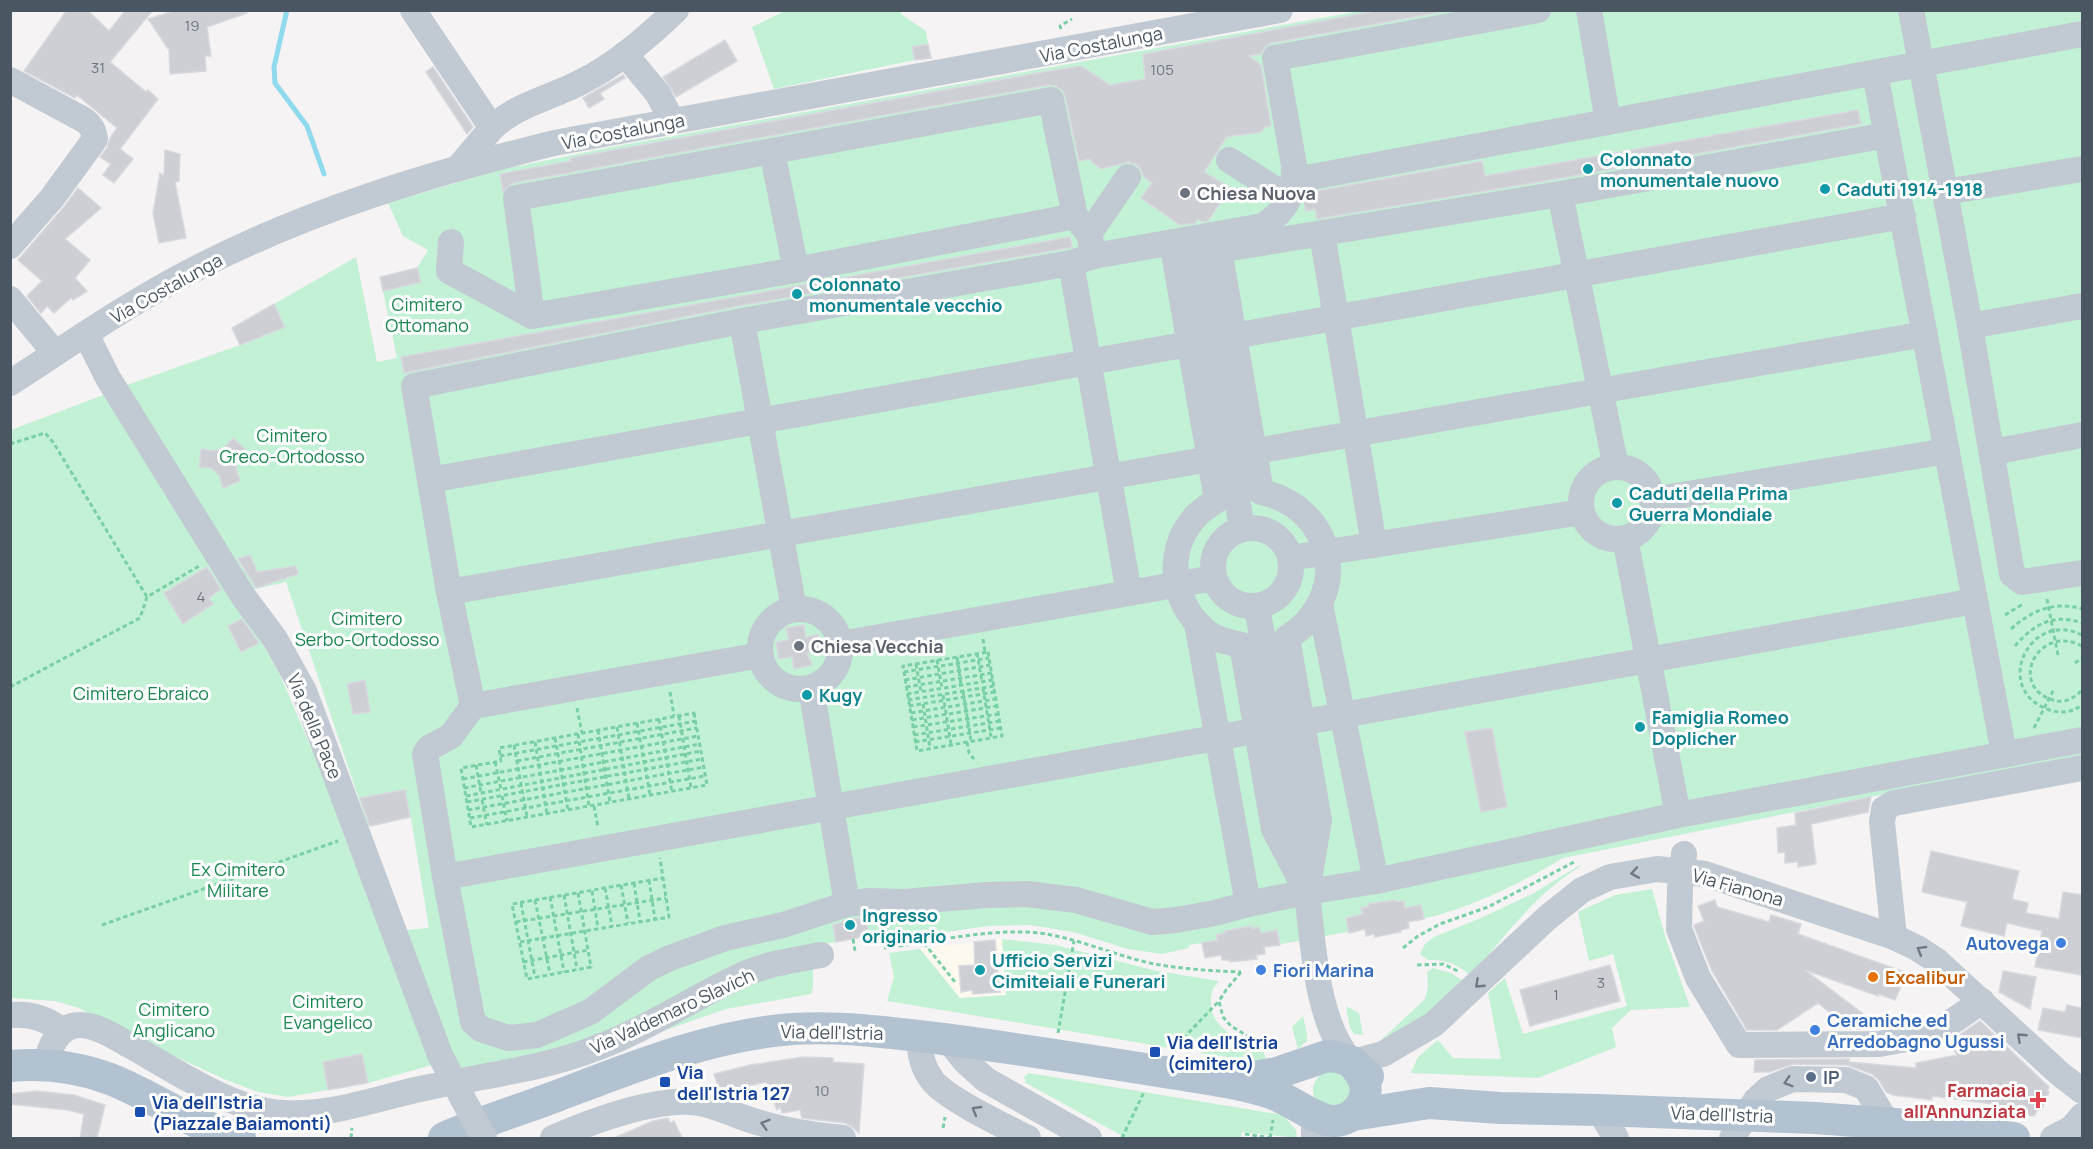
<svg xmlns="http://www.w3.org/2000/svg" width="2093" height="1149" viewBox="0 0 2093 1149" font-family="Manrope,sans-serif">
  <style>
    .commercial { fill: #fdf9ef }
    .green { fill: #c3f1d5 }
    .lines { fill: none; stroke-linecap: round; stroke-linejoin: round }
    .stream { stroke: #90daee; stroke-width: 5 }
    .building { fill: #cdcfd5; stroke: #d7d9de; stroke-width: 1.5 }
    .path { stroke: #7ad0a6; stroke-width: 3; stroke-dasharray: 4.5 3; stroke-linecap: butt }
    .minor { stroke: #c1cad2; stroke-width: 26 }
    .major { stroke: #b3c2d1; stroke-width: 32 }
    .minor-bridge { stroke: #c1cad2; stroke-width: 26 }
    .oneway { stroke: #6e7983 }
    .culture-dot { fill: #0f9aa8; stroke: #fff; stroke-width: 2 }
    .worship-dot { fill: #6b7280; stroke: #fff; stroke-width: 2 }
    .shop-dot { fill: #3f7fe0; stroke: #fff; stroke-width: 2 }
    .food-dot { fill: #e8710a; stroke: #fff; stroke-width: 2 }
    .transit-dot { fill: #1a4fb4; stroke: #fff; stroke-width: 2 }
    .service-dot { fill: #5c6f8a; stroke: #fff; stroke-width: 2 }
    .health-dot { fill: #e0444e; stroke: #fff; stroke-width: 2 }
    .labels { text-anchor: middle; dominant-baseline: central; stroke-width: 6; stroke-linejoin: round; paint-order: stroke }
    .number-label { font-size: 15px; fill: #6b747e }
    .street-label { font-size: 18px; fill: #4a5661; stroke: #fff }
    .culture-label { font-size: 18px; font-weight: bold; fill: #0d838f; stroke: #fff; text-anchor: start }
    .worship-label { font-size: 18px; font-weight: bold; fill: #5b616d; stroke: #fff; text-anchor: start }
    .park-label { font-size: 18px; fill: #17864f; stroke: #fff }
    .shop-label { font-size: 18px; font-weight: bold; fill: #366cbe; stroke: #fff; text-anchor: start }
    .food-label { font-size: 18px; font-weight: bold; fill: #c56008; stroke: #fff; text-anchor: start }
    .transit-label { font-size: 18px; font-weight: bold; fill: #164399; stroke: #fff; text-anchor: start }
    .service-label { font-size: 18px; font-weight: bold; fill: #4e5e75; stroke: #fff; text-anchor: start }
    .health-label { font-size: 18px; font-weight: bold; fill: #be3a42; stroke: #fff; text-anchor: end }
  </style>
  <rect width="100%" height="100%" fill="#f5f3f3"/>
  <path class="commercial" d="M1002,939L1007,995L960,998L920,949Z"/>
  <g class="green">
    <path d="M785,11H900L901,14L926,31L928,44L912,48L915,60L774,89L752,27Z"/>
    <path d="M1360,11H2082V755L1563,858C1514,887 1465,911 1409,922V928L1401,930V932L1375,937L1374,934L1366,936L1364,929L1264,947L1265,954L1257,955V959L1230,962V960H1222L1221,955L1205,958L1202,943L1189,945V948L1162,954L1128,949L1073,932L1030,925L989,926L888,940L884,933L813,946L574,1047L457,1069L406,930L429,928L411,818L368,826L286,582L247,591L124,386L240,345L232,328L356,257L377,362L397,358L380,277L417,268L428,250L403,236L388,203L500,170L612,147Z"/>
    <path d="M106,394L247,616L280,675L320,768L345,838L432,1065L368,1083L288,1097L258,1092L224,1079L150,1045L79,1008L55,1001L11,998V430Z"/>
    <path d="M1580,865L1581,866C1536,893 1505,936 1471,976C1458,964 1445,959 1428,960L1420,954L1425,944L1434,937L1481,918L1534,893Z"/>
    <path d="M1652,889L1665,936L1690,1007L1631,1010L1612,1028L1616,1047L1538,1078L1411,1073L1418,1057L1438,1040L1453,1058L1501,1059L1488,993L1505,978L1523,1034L1627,1006L1613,954L1589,961L1578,912L1615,895Z"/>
    <path d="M1002,939L1055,945L1157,971L1219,981C1214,986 1212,990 1211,997C1207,1028 1240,1040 1263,1052L1266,1057L1261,1062L1201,1053L1202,1042L1185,1040L1183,1050L887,1001L894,977L889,953L920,949L960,998L1006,995Z"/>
    <path d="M813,963V987L811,994L726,1009L660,1032L747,980Z"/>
    <path d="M1433,968L1451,973L1465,982L1404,1033L1377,1044L1425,999L1428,987L1427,972Z"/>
    <path d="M1346,1006L1359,1013L1363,1035L1354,1034L1350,1028Z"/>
    <path d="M1303,1016L1307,1034V1041L1298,1049L1292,1027Z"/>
    <path d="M1326,1070L1345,1071L1354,1095L1333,1110C1328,1107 1319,1103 1316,1099C1308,1089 1317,1075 1326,1070Z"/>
    <path d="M1029,1073L1283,1115L1296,1130L1297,1138L1242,1132L1241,1138H1126L1026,1083L1024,1077Z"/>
  </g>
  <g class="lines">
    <path class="stream" d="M287,10L274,67L275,83L307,126L324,174"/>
  </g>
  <g class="building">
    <path d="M67,10H87L109,31L126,10H153L110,62L146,92L148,90L158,99L120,149L133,159L114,183L103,175L111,164L100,157L107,148L110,138L117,128L77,95L75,98L24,71Z"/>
    <path d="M178,10H246L247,13L207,27L211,56H205L206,71L170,74L169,50L148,19Z"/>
    <path d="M1382,10H1452L1272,43L1265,47L1261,54L1249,56L1261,65L1271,126L1265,127L1261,132L1226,137L1217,152L1204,172L1230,188L1208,221L1202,222L1198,219L1195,223L1180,225L1141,198L1152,183L1143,176L1141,170L1136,164L1129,162L1101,169L1089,159L1079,161L1065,96L1063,91L1056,86L1049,85L513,183L503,191L500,174L571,161L570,158L1049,71L1081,66L1110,85L1145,79L1143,54Z"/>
    <path d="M725,40L737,61L676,97L663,77Z"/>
    <path d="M928,44L931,58L915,60L912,47Z"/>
    <path d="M433,67L473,127L467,134L426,72Z"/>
    <path d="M623,75L625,78L600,93L604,99L589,108L583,98Z"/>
    <path d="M1858,110L1861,124L1557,179L1317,219L1315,209L1306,211L1304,201L1306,193L1482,161L1485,176Z"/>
    <path d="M165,150L180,154L179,181L175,182L186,238L159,243L153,213L160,173L164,176Z"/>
    <path d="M78,188L101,208L65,239L90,260L75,278L87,291L73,300L71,298L54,313L47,306L41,313L27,296L42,281L18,260L63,208Z"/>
    <path d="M1070,237L1072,247L1068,248L739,306L404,373L401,357Z"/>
    <path d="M417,268L421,282L383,291L380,277Z"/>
    <path d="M274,304L285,327L240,345L232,328Z"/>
    <path d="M233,438L246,450L237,459L236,469L240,481L223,488L219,475L211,468L199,467L201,449L214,451L224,448Z"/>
    <path d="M250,555L257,572L296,566L298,574L256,588L238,559Z"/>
    <path d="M207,567L221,589L209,598L213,604L183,624L164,593Z"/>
    <path d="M242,619L259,643L241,652L228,626Z"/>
    <path d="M804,625L806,638L818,634L821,650L807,653L812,665L794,669L792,656L779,659L776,642L789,640L786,628Z"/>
    <path d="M365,680L370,712L353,714L347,684Z"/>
    <path d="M1492,728L1507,807L1481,812L1465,732Z"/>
    <path d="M403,790H405L410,817L370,826L360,798Z"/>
    <path d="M1871,797L1868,812L1811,824L1816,864L1798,867V862L1785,863V852L1778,853L1777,828L1796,825L1795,813Z"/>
    <path d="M1931,851L2019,871L2012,899L2028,903L2026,913L2059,919L2063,892L2082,895V975L2035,967L2042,931L2007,923L2004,936L1961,926L1967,902L1922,892Z"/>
    <path d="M1396,900V902L1404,901L1405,908L1421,905L1424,919L1408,922L1409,928L1401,930V932L1375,937L1374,934L1366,936L1365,929L1349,933L1346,918L1363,914L1361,908L1369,907L1368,904Z"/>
    <path d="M1715,900L1717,907L1769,922L1771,915L1801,924L1798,934L1907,973L1895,1000L1878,994V996L1805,970L1870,1019L1860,1029H1850L1818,1003L1777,1030H1747L1712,971L1694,926V925L1704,921L1698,906Z"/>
    <path d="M865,917L869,936L836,942L833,925L850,919Z"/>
    <path d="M1252,926V929L1259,927L1261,933L1277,930L1280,945L1264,947L1265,954L1256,955L1257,959L1230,962V960H1222L1221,955L1205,958L1202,943L1218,940L1216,935L1225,933L1224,931Z"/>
    <path d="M995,940L1000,992L973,994L972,990L961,992L959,966L975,965L974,942Z"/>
    <path d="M1610,965L1620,1001L1530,1026L1520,990Z"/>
    <path d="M2003,971L2036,977L2030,1009L1999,992Z"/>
    <path d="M2067,1005L2082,1008V1038L2038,1030L2043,1008L2065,1012Z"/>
    <path d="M1980,1021L2049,1087L2047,1091L2049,1092L2041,1110L2038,1109L2034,1116L2022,1114V1110L1993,1104L1932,1096V1100L1893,1095L1886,1092L1879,1080L1872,1074L1847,1065L1793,1064L1770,1072H1754L1755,1060L1849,1059V1062L1916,1068V1063L1957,1055L1949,1042Z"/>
    <path d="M362,1054L368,1083L328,1090L323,1062Z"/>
    <path d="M803,1057L833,1058V1062L864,1064L859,1133L851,1126L845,1123L802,1118L800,1110L782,1113L780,1107L777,1110L766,1082L720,1092L714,1074L750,1065Z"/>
    <path d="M36,1091L74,1095L105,1105L97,1138H80L84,1114L68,1110L10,1104V1094Z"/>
    <path d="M668,1118L670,1123L674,1121L682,1138H614L653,1121Z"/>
  </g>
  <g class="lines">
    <g class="path">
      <path d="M1061,29L1060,26L1072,19"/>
      <path d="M10,444L45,433L53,442L147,597"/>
      <path d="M2047,599L2058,655"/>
      <path d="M2005,615L2023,604"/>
      <path d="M2011,629C2032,610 2055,601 2082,609"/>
      <path d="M2082,635C2030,609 1992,688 2047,709C2060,714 2071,713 2082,705"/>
      <path d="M983,639L985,652"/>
      <path d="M2015,646C2034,624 2053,613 2082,623"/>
      <path d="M2082,646C2038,623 2007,686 2053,700C2065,704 2074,698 2082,690"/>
      <path d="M988,652L1002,736L917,751L903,666Z"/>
      <path d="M977,653L982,681"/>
      <path d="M957,657L961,685"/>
      <path d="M937,660L942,688"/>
      <path d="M2075,663L2082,658"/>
      <path d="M916,664L921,692"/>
      <path d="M904,672L989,658"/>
      <path d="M905,680L990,665"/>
      <path d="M10,687L140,618L147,597L199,566"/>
      <path d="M906,687L992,673"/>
      <path d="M983,688L991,737"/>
      <path d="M963,691L971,741"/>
      <path d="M670,692L674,716"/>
      <path d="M907,694L993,680"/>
      <path d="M943,695L951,744"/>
      <path d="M908,700L994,686"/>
      <path d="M923,704L930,748"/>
      <path d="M909,706L995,692"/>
      <path d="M577,708L582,733"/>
      <path d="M694,713L707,785L471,827L461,768L501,761L499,748Z"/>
      <path d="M911,713L996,699"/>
      <path d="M679,716L691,788"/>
      <path d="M659,719L672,792"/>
      <path d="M912,720L997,706"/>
      <path d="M637,723L650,795"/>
      <path d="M617,727L629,799"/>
      <path d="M913,727L999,714"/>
      <path d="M2034,728L2054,689"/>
      <path d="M598,730L610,802"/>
      <path d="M578,734L589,806"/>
      <path d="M914,735L1000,721"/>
      <path d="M555,738L568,810"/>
      <path d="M535,742L547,814"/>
      <path d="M915,742L1001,728"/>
      <path d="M967,742L969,753L974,759"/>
      <path d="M514,745L527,817"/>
      <path d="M500,756L696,721"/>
      <path d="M517,761L697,728"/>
      <path d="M495,762L501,789"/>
      <path d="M476,765L481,793"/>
      <path d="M463,779L698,736"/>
      <path d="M464,788L700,744"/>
      <path d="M466,796L701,751"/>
      <path d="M502,796L507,821"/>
      <path d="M482,800L487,825"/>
      <path d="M467,802L702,759"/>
      <path d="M594,806L598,827"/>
      <path d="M468,810L704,767"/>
      <path d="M470,818L705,776"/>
      <path d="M649,880L655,919"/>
      <path d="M634,883L640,921"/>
      <path d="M621,885L628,923"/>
      <path d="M605,888L612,926"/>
      <path d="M592,891L598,928"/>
      <path d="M578,893L591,967L527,979L512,904L663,878"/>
      <path d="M564,895L577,969"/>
      <path d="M550,897L564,972"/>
      <path d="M535,900L550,974"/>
      <path d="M521,903L535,977"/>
      <path d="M516,922L666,898"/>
      <path d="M102,925L338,841"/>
      <path d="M853,939L855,951"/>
      <path d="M520,942L669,917L660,858"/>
      <path d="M924,943L955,982"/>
      <path d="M884,948C934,942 988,928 1039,933C1078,938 1116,956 1154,964C1183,969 1212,971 1241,972"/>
      <path d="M1403,948L1418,936L1440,924L1488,907L1576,861"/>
      <path d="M523,962L588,950"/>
      <path d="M1417,965L1443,964L1460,972"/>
      <path d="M1241,972L1226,990L1219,1001L1223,1017L1231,1026L1269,1049"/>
      <path d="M1058,1033L1074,941"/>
      <path d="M1173,1049L1219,1001"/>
      <path d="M943,1128L945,1117"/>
      <path d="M1245,1134L1273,1138"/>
      <path d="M351,1138L352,1128"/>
      <path d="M1122,1138L1144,1092"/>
      <path d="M1270,1138L1273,1120"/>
    </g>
    <g class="minor">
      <path d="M413,10L492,128L459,167"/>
      <path d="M1538,10L1275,58L1294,165C1295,194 1287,210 1263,226L1094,256L1071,263L742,321L414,386L449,592L473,706L451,736L429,748L425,754L445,877L473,1022L481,1029L509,1038L537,1035L590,1012L649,968L670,958L725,938L783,925L847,904L869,901L904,902L986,895L1027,894L1076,900L1152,922L1176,920L1215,913L1248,904L1307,892L1376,881L1678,815L2082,740"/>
      <path d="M1589,10L1608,122"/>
      <path d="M1911,10L1970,326L2012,574L2022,582L2082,573"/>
      <path d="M625,54L658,94L672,121"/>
      <path d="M1875,73L2004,753"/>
      <path d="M10,80L84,120C91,125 94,130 95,139L52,198L10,246"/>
      <path d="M492,128C517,104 551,98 581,82C616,65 648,37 676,10"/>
      <path d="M772,151L796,270"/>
      <path d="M1229,160L1289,198"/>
      <path d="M1295,180L2082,34"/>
      <path d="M1945,192L2082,169"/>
      <path d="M1560,194L1616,467"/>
      <path d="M1089,234L1128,177"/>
      <path d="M1322,234L1374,545"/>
      <path d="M1195,238L1242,529"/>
      <path d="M451,242L449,271L532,316L796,270L1075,216"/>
      <path d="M1172,242L1217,500C1210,505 1201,510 1195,517C1163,553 1172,608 1211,635C1220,641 1231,643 1242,645L1274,829L1307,892L1319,820L1287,638C1353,597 1336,508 1261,492L1219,250L1560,194L1887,135"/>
      <path d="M1071,263L1129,593"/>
      <path d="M10,299L55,353"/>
      <path d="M532,316L516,198L1051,100L1075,216L1089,234L1094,256"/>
      <path d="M742,321L794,609"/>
      <path d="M1970,326L2082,306"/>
      <path d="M86,334L108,378L243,596L275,639L304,691L440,1055L463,1099"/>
      <path d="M10,383C72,343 132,301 197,268C312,209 430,174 554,143L1280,10"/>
      <path d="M1993,452L2082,435"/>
      <circle cx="1617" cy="503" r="36"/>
      <path d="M430,480L1903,216"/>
      <path d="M1652,500L1947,451"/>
      <circle cx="1252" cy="567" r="39"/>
      <path d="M1625,538L1678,815"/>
      <path d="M1290,558L1582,512"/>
      <path d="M449,592L1925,334"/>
      <path d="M1320,604L1376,881"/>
      <path d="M1257,607L1307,892C1313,942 1316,1025 1352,1062L1383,1054L1434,1024L1547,918L1582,890L1610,877L1657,869L1705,874L1894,937L1917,948L1937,961L2060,1074L2082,1091"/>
      <circle cx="800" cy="649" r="40"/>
      <path d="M1197,624L1248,904"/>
      <path d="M840,644L1214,578"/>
      <path d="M811,688L847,904"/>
      <path d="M473,706L761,655"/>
      <path d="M1684,854L1680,888L1679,929L1698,978L1739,1045L1879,1044L1934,1034L1982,1001"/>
      <path d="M445,877L1975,601"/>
      <path d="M1894,937L1882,822L1884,809L1894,803L2082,768"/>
      <path d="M10,1015C31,1013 48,1019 63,1031"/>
      <path d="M920,1036C919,1052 922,1067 932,1080C945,1098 1006,1127 1028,1138"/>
      <path d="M948,1040L965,1061L986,1080L1089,1138"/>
      <path d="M46,1065C49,1047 59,1024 81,1025C99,1026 116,1038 131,1046C174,1070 233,1111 283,1113C331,1116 374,1099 420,1089C478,1076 541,1070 596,1048C647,1029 693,998 742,975C766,964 794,960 821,955"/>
      <path d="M1599,1110L1616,1138"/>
      <path d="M1309,1111L1314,1123V1138"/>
      <path d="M553,1138C592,1121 663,1094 705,1104C722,1108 739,1117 757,1122C786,1131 812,1135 843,1138"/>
      <path d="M1732,1138L1756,1100L1768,1089L1793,1079L1846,1080L1866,1088L1887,1123"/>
      <path d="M2053,1138L2072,1128L2082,1116"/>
    </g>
    <g class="major">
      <path d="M10,1066C45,1063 78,1067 110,1079C154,1096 194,1127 240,1138"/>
      <path d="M1236,1080L1277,1073L1327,1056L1338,1057L1352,1062L1368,1076"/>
      <path d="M1353,1115L1429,1103L1500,1108L1599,1110L1815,1118L1922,1126L2014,1138"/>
      <path d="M444,1138C480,1122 520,1110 557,1096C633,1067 711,1035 793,1029C843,1026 894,1033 943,1039C1022,1049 1099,1062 1177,1074C1209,1079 1240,1083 1271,1093C1289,1099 1318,1122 1334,1121C1353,1121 1369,1102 1365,1084C1363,1076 1357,1069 1352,1062"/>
    </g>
    <path class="minor-bridge" d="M463,1099L484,1138"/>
  </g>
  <defs><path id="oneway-chevron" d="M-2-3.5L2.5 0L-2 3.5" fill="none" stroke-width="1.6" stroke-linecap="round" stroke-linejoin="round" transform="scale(1.5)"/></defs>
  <g class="oneway">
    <use href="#oneway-chevron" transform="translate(1635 873) rotate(170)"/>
    <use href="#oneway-chevron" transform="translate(1921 950) rotate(-150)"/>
    <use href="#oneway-chevron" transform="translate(1479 984) rotate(137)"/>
    <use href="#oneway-chevron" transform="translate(2021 1037) rotate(-137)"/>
    <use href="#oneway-chevron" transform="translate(1788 1082) rotate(163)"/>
    <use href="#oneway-chevron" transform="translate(976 1110) rotate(-150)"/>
    <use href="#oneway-chevron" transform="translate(765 1124) rotate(-164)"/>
  </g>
  <g class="culture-dot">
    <circle cx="1588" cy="169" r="6"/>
    <circle cx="1825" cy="189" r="6"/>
    <circle cx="797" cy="294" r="6"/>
    <circle cx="1617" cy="503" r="6"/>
    <circle cx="807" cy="695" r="6"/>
    <circle cx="1640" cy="727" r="6"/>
    <circle cx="850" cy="925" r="6"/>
    <circle cx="980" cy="970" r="6"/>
  </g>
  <g class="worship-dot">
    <circle cx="1185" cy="193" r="6"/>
    <circle cx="799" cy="646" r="6"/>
  </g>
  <g class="shop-dot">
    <circle cx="2061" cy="943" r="6"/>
    <circle cx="1261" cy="970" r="6"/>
    <circle cx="1815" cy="1030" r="6"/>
  </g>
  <circle class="food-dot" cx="1873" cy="977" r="6"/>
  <g class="transit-dot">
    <rect x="1149" y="1046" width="12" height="12" rx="3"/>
    <rect x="659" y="1076" width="12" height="12" rx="3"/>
    <rect x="134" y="1106" width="12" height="12" rx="3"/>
  </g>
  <circle class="service-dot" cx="1811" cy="1077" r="6"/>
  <path class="health-dot" d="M2035 1091h6v6h6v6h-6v6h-6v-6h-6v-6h6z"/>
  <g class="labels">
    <g class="number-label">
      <text x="192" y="25">19</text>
      <text x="98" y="67">31</text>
      <text x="1162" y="69">105</text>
      <text x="201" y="596">4</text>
      <text x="1601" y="982">3</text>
      <text x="1556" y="994">1</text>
      <text x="822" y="1090">10</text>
    </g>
    <g class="street-label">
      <text transform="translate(1101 44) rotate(-11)">Via Costalunga</text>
      <text transform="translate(623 131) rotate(-11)">Via Costalunga</text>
      <text transform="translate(166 288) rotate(-29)">Via Costalunga</text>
      <text transform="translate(315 726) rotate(67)">Via della Pace</text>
      <text transform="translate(1738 887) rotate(16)">Via Fianona</text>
      <text transform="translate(672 1011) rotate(-25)">Via Valdemaro Slavich</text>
      <text transform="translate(832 1032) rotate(1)">Via dell'Istria</text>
      <text transform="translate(1722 1114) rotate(2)">Via dell'Istria</text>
    </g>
    <g class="culture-label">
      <text x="1600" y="159">Colonnato<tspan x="1600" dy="21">monumentale nuovo</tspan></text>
      <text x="1837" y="189">Caduti 1914-1918</text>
      <text x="809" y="284">Colonnato<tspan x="809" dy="21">monumentale vecchio</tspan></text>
      <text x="1629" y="493">Caduti della Prima<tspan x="1629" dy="21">Guerra Mondiale</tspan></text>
      <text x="819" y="695">Kugy</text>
      <text x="1652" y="717">Famiglia Romeo<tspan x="1652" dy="21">Doplicher</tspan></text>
      <text x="862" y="915">Ingresso<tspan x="862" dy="21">originario</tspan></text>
      <text x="992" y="960">Ufficio Servizi<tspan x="992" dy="21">Cimiteiali e Funerari</tspan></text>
    </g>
    <g class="worship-label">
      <text x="1197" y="193">Chiesa Nuova</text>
      <text x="811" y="646">Chiesa Vecchia</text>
    </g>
    <g class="park-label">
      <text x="427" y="304">Cimitero<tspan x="427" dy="21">Ottomano</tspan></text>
      <text x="292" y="435">Cimitero<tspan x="292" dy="21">Greco-Ortodosso</tspan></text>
      <text x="367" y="618">Cimitero<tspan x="367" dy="21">Serbo-Ortodosso</tspan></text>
      <text x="141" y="693">Cimitero Ebraico</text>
      <text x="238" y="869">Ex Cimitero<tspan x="238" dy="21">Militare</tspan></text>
      <text x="328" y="1001">Cimitero<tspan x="328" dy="21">Evangelico</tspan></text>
      <text x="174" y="1009">Cimitero<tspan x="174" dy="21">Anglicano</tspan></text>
    </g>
    <g class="shop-label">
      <text x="2049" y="943" text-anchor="end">Autovega</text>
      <text x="1273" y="970">Fiori Marina</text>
      <text x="1827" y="1020">Ceramiche ed<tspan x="1827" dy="21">Arredobagno Ugussi</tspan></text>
    </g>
    <g class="food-label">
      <text x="1885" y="977">Excalibur</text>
    </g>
    <g class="transit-label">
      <text x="1167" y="1042">Via dell'Istria<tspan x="1167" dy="21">(cimitero)</tspan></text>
      <text x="677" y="1072">Via<tspan x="677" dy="21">dell'Istria 127</tspan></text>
      <text x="152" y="1102">Via dell'Istria<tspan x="152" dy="21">(Piazzale Baiamonti)</tspan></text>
    </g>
    <g class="service-label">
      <text x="1823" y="1077">IP</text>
    </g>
    <g class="health-label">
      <text x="2026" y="1090">Farmacia<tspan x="2026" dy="21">all'Annunziata</tspan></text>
    </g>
  </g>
  <rect width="2093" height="1149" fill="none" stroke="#4a5661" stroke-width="24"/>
</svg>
